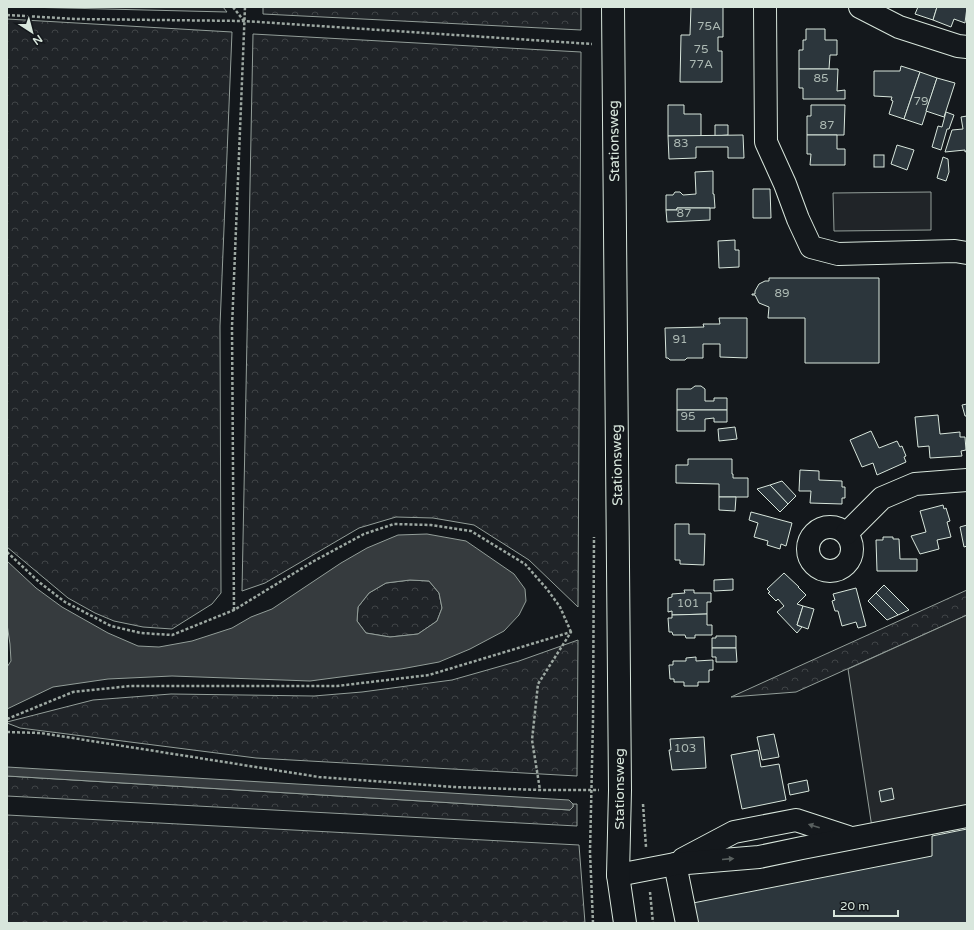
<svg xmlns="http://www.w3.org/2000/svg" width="974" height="930" viewBox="0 0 974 930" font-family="'Varela Round',sans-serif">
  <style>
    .forest { fill: url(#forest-crowns); stroke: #939e99 }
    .pitch { fill: #202428; stroke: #939e99 }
    .parking { fill: #24282b; stroke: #939e99 }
    .water { fill: #363b3e; stroke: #939e99; fill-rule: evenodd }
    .building { fill: #2c363c; stroke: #d8e6dc }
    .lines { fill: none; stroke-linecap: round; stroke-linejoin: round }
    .minor-casing { stroke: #d8e6dc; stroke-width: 24 }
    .major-casing { stroke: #d8e6dc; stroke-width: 24 }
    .path { stroke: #9da8a2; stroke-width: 2.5; stroke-dasharray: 3 2; stroke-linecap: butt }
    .minor { stroke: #14181c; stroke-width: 22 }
    .major { stroke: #14181c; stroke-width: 22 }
    .oneway { fill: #59605f }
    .labels { text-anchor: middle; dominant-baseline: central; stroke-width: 3; stroke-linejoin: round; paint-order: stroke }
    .number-label { font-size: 12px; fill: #adbab4 }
    .street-label { font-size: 14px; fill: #d8e6dc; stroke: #14181c }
  </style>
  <defs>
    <pattern id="forest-crowns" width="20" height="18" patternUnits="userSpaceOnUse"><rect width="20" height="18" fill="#202428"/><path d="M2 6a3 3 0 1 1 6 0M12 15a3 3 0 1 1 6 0" fill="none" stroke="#404447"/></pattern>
  </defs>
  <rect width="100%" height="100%" fill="#14181c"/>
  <g class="forest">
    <path d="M24,7H223L227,12Z"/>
    <path d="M263,7H581V30L263,14Z"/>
    <path d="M7,19L232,32L220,326L221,593L212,604L172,629L143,627L114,621L95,613L68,598L7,547Z"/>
    <path d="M253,34L581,52L578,607L529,560L474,525L433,518L396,517L359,528L265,583L242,591Z"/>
    <path d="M410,580L429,581L439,593L442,608L437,621L418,634L390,637L366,633L357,621L358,607L369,593L386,583Z"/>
    <path d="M967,590V615L796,692L731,697Z"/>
    <path d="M578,640L577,776L256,758L20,728L7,723V722L93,700L171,694L314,696L362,692L452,680L519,661Z"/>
    <path d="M7,776L570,810L573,807V804H577V826L7,796Z"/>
    <path d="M7,815L579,845L585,923H7Z"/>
  </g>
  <path class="pitch" d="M931,192V230L834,231L833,193Z"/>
  <path class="parking" d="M967,615V824L874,841L848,669Z"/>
  <g class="water">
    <path d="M427,534L466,541L514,574L525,589L526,601L519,615L504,631L470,649L439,662L401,669L310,681L172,676L108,679L53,687L7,709V667L11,661L10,644L7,624V561L36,588L62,607L108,633L138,646L159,647L192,641L232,628L251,617L272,609L341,563L367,548L398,535ZM410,580L429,581L439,593L442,608L437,621L418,634L390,637L366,633L357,621L358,607L369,593L386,583Z"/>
    <path d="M7,767L569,800L573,804V807L570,810L7,776Z"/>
  </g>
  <g class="building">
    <path d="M691,7H723V37H718V51H722V82H680L681,35H690Z"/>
    <path d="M918,7H937L933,20L915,14Z"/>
    <path d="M937,7H967L965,23L954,19L951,27L933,20Z"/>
    <path d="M806,29H825V40H837V55H830L829,69H799V50H803V40H806Z"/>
    <path d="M901,66L920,72L904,119L889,114L893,101L891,100L892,97L874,96V71H900Z"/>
    <path d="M799,69H838L837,91L845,90V99H803V88H799Z"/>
    <path d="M920,72L937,78L922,125L904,119Z"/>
    <path d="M937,78L955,83L944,117L926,111Z"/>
    <path d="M668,105H684V114H701V136H668Z"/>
    <path d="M811,105H845L844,135H807V116H811Z"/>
    <path d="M946,112L954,115L949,129H947L941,150L932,147L938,126L942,127Z"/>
    <path d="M967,116V151L965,152V150L945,152L952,130L963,129L961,117Z"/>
    <path d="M715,125H728V135L715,136Z"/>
    <path d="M743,135L744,158H728V147H696V158L669,159L668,136Z"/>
    <path d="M807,135H837V149H845V165H810L811,154H807Z"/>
    <path d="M897,145L914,150L907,170L891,164Z"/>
    <rect x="874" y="155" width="10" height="12"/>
    <path d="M943,157L948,159L949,172L946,181L937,178Z"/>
    <path d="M713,171V194H714L715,208H677V210H666V195H673L675,192H680L683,195L696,194L695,172Z"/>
    <path d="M753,189H770L771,218H753Z"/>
    <path d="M677,208H710V220L667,222L666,210H677Z"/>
    <path d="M735,240V250H739V267L719,268L718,241Z"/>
    <path d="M769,278H879V363H805V318H768L769,307L759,303L755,295H752V294H755V291L759,284L765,281H769Z"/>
    <path d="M719,318H747V358L720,357V344H703V358H687L685,360H670L668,358H666L665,328L704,327L703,324H720Z"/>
    <path d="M695,386H701L705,389V401H714V398H727V410H677V389H691Z"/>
    <path d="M967,404V416H965L962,405Z"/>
    <path d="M677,410H727V422H714V418L705,419V431H677Z"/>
    <path d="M938,415L940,434L960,432V437H965L966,450L961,451L962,456L930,458L929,446L918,447L915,417Z"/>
    <path d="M735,427L737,439L719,441L718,429Z"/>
    <path d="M871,431L879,448L897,441L900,447L902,446L906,456L904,457L906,462L877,475L873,463L862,467L850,440Z"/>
    <path d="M688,459H732V474H733V478H748V497H719V484L676,483V465H688Z"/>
    <path d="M800,470L819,471V480L842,481V487H845V498H842V504L810,503L811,491H799Z"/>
    <path d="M782,481L796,496L788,504L770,485Z"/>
    <path d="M770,485L788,504L780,512L757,489Z"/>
    <path d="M719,497H736L735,511L719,510Z"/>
    <path d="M943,505L944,509L946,508L950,521L947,522L951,537L937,540L939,549L920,554L911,536L926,532L920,511Z"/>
    <path d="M751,512L792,523L786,546L781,544L780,549L767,545L768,541L754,537L758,523L749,520Z"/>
    <path d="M675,524H689V534H705L704,565L680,564V560H675Z"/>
    <path d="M967,525V546L964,547L960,527Z"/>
    <path d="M883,537H893V539H899L900,559H917V571H877L876,540H883Z"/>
    <path d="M784,573L799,587H798L806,595L797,604L803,606L797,625L802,627L797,633L777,612L784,606L778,599L776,601L768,593L770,592L767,589Z"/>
    <path d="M733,579V590L714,591V580Z"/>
    <path d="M884,585L909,610L898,615L876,593Z"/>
    <path d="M856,588L866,626L858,628L856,622L842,626L838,611H835L832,601L835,600L833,594Z"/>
    <path d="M684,590H694V593H711V602H707V614L672,615V611L668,612V598L672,597V594L685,593Z"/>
    <path d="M876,593L898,615L887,620L868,601Z"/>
    <path d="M803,606L814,609L808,629L797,625Z"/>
    <path d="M707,614V625H712V635H695V638H686L685,635H673L672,632H669L668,618H672V615Z"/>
    <path d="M716,636H736V648H712V638H716Z"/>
    <path d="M712,648H736L737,662H716V657H712Z"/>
    <path d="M696,657V661L713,660V670H709V682H698V686H684V682H674V679H670L669,665H673V661H686V658Z"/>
    <path d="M774,734L779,757L762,760L757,737Z"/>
    <path d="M704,737L706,768L672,770L669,750H671L670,739Z"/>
    <path d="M758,750L761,767L779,764L786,800L742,809L731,755Z"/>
    <path d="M807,780L809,791L790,795L788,784Z"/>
    <path d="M892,788L894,799L881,802L879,791Z"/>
    <path d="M967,829V923H696L693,903L932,856V836Z"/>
  </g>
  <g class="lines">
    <g class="minor-casing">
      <g id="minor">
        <path d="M765,7L766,142L785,184L798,219L811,247L838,254L955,251L967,253"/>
        <path d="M860,7L899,27L958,46L967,47"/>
        <circle cx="830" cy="549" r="22"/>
        <path d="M847,533L882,498L915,484L967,480"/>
        <path d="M683,859L734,832L796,820L848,837"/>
        <path d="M675,864L687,923"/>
        <path d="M618,875L675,864L759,857L802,848L967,816"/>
      </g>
    </g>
    <g class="major-casing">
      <path id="major" d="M613,7L620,790L618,875L625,923"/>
    </g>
    <g class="path">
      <path d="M233,7L244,21"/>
      <path d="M7,15L76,19L244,21L592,44"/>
      <path d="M7,552L39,582L65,602L111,626L141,633L172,635L234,610L314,561L364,534L394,524L431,525L471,531L525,564L547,589L560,607L571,632"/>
      <path d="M234,610L232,327L245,7"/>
      <path d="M7,719L73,692L130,686H337L429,675L571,632L538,684L532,740L540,790"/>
      <path d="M7,732L41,733L319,777L454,787L540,790H599"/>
      <path d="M643,804L646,847"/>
      <path d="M650,892L653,923"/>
      <path d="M593,923L590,852L593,721L594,537"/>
    </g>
    <use href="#minor" class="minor"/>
    <use href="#major" class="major"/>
  </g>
  <defs><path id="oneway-solid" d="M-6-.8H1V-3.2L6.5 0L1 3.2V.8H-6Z"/></defs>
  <g class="oneway">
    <use href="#oneway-solid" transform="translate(814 826) rotate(-162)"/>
    <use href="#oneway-solid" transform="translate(728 859) rotate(-5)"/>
  </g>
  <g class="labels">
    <g class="number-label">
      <text x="709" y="26">75A</text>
      <text x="701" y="49">75</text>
      <text x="701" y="64">77A</text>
      <text x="821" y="78">85</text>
      <text x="921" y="101">79</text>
      <text x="827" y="125">87</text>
      <text x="681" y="143">83</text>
      <text x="684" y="213">87</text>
      <text x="782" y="293">89</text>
      <text x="680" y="339">91</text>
      <text x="688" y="416">95</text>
      <text x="688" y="603">101</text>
      <text x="685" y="748">103</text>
    </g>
    <g class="street-label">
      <text transform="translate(614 141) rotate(-91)">Stationsweg</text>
      <text transform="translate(617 465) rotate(-91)">Stationsweg</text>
      <text transform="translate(619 789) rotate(-90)">Stationsweg</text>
    </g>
  </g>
  <rect width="974" height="930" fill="none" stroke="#d8e6dc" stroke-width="16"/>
  <g transform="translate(32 32) rotate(144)" stroke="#14181c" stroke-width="3" paint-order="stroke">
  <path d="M0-3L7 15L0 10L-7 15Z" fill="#d8e6dc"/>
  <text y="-6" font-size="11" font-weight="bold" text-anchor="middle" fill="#d8e6dc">N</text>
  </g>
  <path d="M834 910v6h64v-6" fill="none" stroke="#d8e6dc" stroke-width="2"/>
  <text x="840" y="910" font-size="12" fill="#d8e6dc" stroke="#14181c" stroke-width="3" paint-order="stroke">20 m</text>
</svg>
